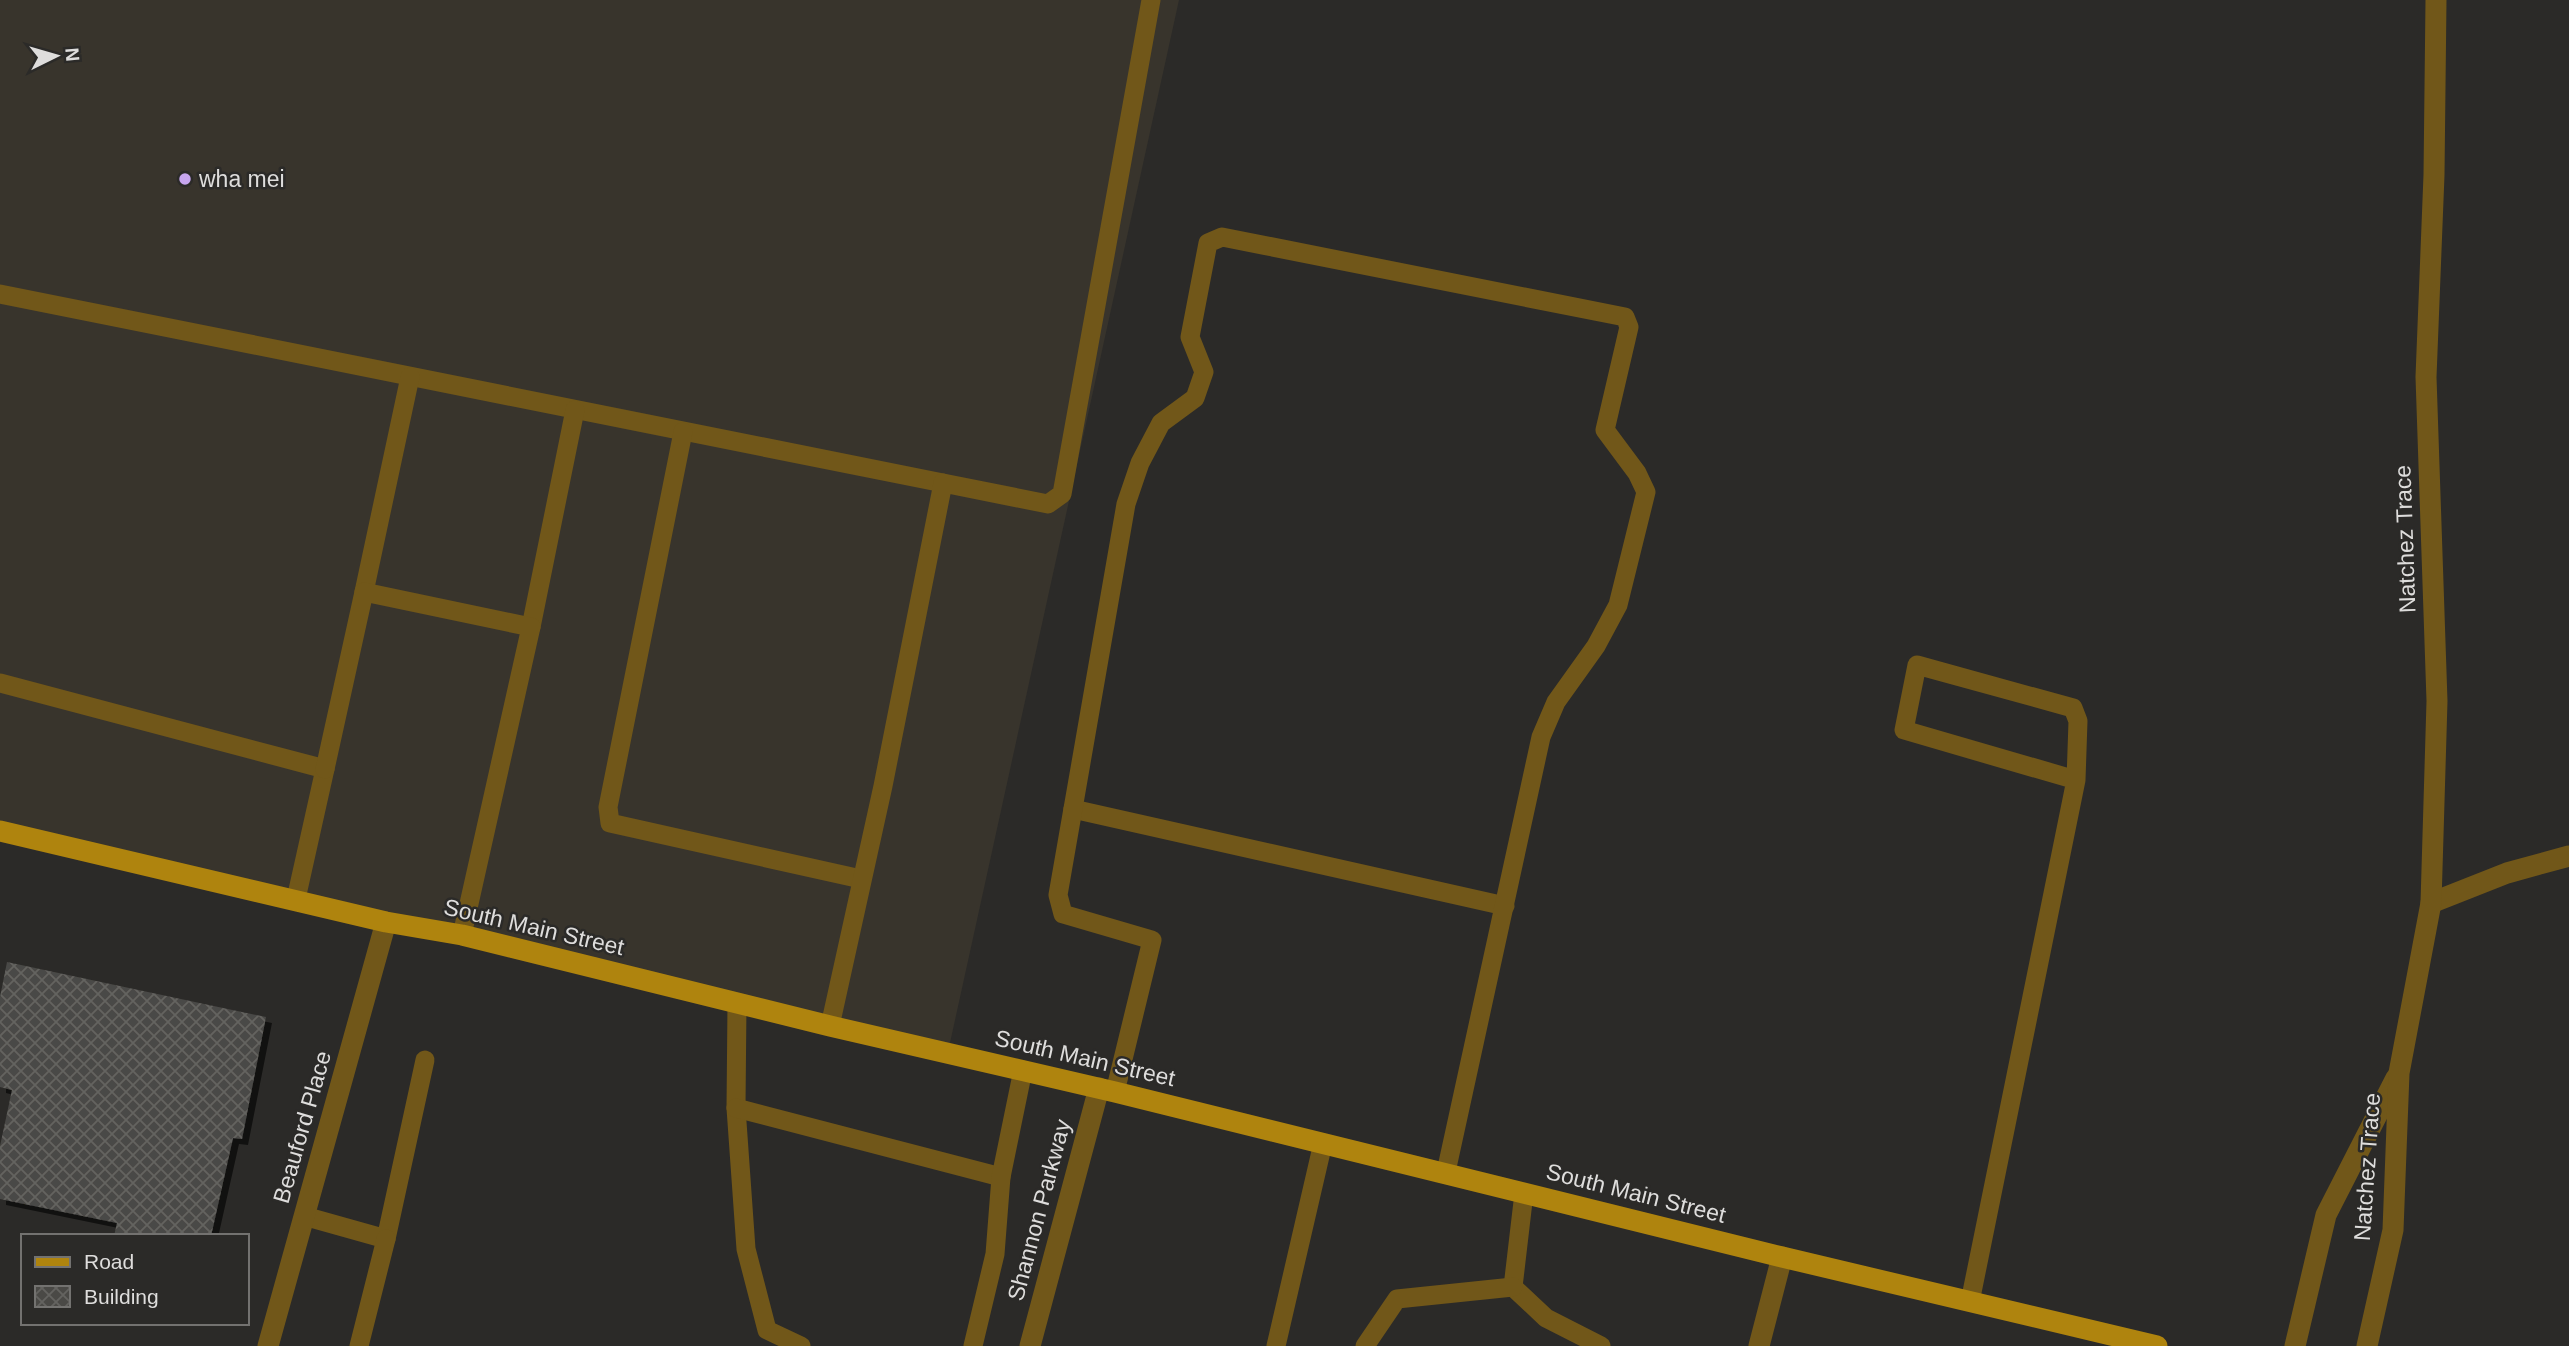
<svg xmlns="http://www.w3.org/2000/svg" width="2569" height="1346" viewBox="0 0 2569 1346" font-family="Arial,sans-serif">
  <style>
    .built { fill: #38342c }
    .building { fill: url(#building-cross-hatch); filter: url(#shadow) }
    .lines { fill: none; stroke-linecap: round; stroke-linejoin: round }
    .lane { stroke: #715719; stroke-width: 19 }
    .street { stroke: #715719; stroke-width: 21 }
    .primary { stroke: #af840e; stroke-width: 21 }
    .poi-dot { fill: #c7a6ef; stroke: #2b2a28; stroke-width: 2.5 }
    .labels { text-anchor: middle; dominant-baseline: central; stroke-width: 5; stroke-linejoin: round; paint-order: stroke }
    .poi-label { font-size: 23px; fill: #dedddc; stroke: #2b2a28; text-anchor: start }
    .street-label { font-size: 23px; fill: #dedddc; stroke: #2b2a28 }
  </style>
  <defs>
    <pattern id="building-cross-hatch" width="8" height="8" patternUnits="userSpaceOnUse" patternTransform="scale(1.75)"><rect width="8" height="8" fill="#4a4946"/><path d="M0 0l8 8M0 8l8-8" fill="none" stroke="#646360"/></pattern>
    <filter id="shadow"><feDropShadow dx="6" dy="6" stdDeviation="0" flood-color="#0009"/></filter>
  </defs>
  <rect width="100%" height="100%" fill="#2b2a28"/>
  <path class="built" d="M0,0H1179L948,1052L0,831Z"/>
  <path class="building" d="M7,962L266,1017L242,1139L233,1138L211,1236H114L117,1223L0,1199V1146L12,1090L0,1087V997Z"/>
  <g class="lines">
    <g class="lane">
      <path d="M0,294L943,483"/>
      <path d="M683,432L608,807L610,823L861,879"/>
      <path d="M364,592L410,377"/>
      <path d="M531,627L575,410"/>
      <path d="M0,683L325,769L296,899"/>
      <path d="M325,769L364,592L531,627L462,935"/>
      <path d="M1073,809L1505,906"/>
      <path d="M737,1003L736,1108L746,1249L767,1330L801,1346"/>
      <path d="M830,1026L883,786L943,483L1048,504L1062,494L1151,0"/>
      <path d="M1115,1092L1152,940L1063,914L1058,895L1126,504L1140,463L1161,423L1195,398L1204,372L1190,337L1208,243L1222,237L1625,317L1629,327L1605,430L1637,473L1646,492L1618,605L1596,646L1556,702L1541,737L1446,1172"/>
      <path d="M736,1108L1001,1177"/>
      <path d="M1524,1193L1513,1287L1546,1318L1601,1346"/>
      <path d="M304,1216L386,1239L425,1060"/>
      <path d="M1970,1302L2076,780L2078,721L2073,708L1917,665L1904,730L2076,780"/>
      <path d="M359,1346L386,1239"/>
      <path d="M973,1346L995,1254L1001,1177L1023,1070"/>
      <path d="M1276,1346L1323,1143"/>
      <path d="M1365,1346L1397,1299L1513,1287"/>
    </g>
    <g class="street">
      <path d="M2431,903L2507,873L2569,856"/>
      <path d="M268,1346L386,922"/>
      <path d="M1030,1346L1099,1088"/>
      <path d="M1759,1346L1782,1257"/>
      <path d="M2295,1346L2326,1215L2396,1078"/>
      <path d="M2367,1346L2393,1230L2399,1073L2431,903L2437,701L2426,377L2434,175L2436,0"/>
    </g>
    <path class="primary" d="M0,831L386,922L462,935L830,1026L1115,1092L1782,1257L2157,1346"/>
  </g>
  <circle class="poi-dot" cx="185" cy="179" r="7"/>
  <g class="labels">
    <g class="poi-label">
      <text x="199" y="179">wha mei</text>
    </g>
    <g class="street-label">
      <text transform="translate(2405 539) rotate(-92)">Natchez Trace</text>
      <text transform="translate(534 927) rotate(13)">South Main Street</text>
      <text transform="translate(1085 1058) rotate(13)">South Main Street</text>
      <text transform="translate(302 1127) rotate(-74)">Beauford Place</text>
      <text transform="translate(2367 1167) rotate(-86)">Natchez Trace</text>
      <text transform="translate(1636 1193) rotate(14)">South Main Street</text>
      <text transform="translate(1039 1210) rotate(-75)">Shannon Parkway</text>
    </g>
  </g>
  <rect x="21" y="1234" width="228" height="91" fill="#2b2a28" stroke="#737270" stroke-width="2"/>
  <rect x="35" y="1257" width="35" height="10" fill="#af840e" stroke="#737270" stroke-width="2"/>
  <text x="84" y="1269" font-size="21" fill="#dedddc">Road</text>
  <rect x="35" y="1286" width="35" height="21" fill="url(#building-cross-hatch)" stroke="#737270" stroke-width="2"/>
  <text x="84" y="1304" font-size="21" fill="#dedddc">Building</text>
  <g transform="translate(56 56) rotate(85)" stroke="#2b2a28" stroke-width="5" paint-order="stroke">
  <path d="M0-5L12 26L0 18L-12 26Z" fill="#dedddc"/>
  <text y="-10" font-size="19" font-weight="bold" text-anchor="middle" fill="#dedddc">N</text>
  </g>
</svg>
